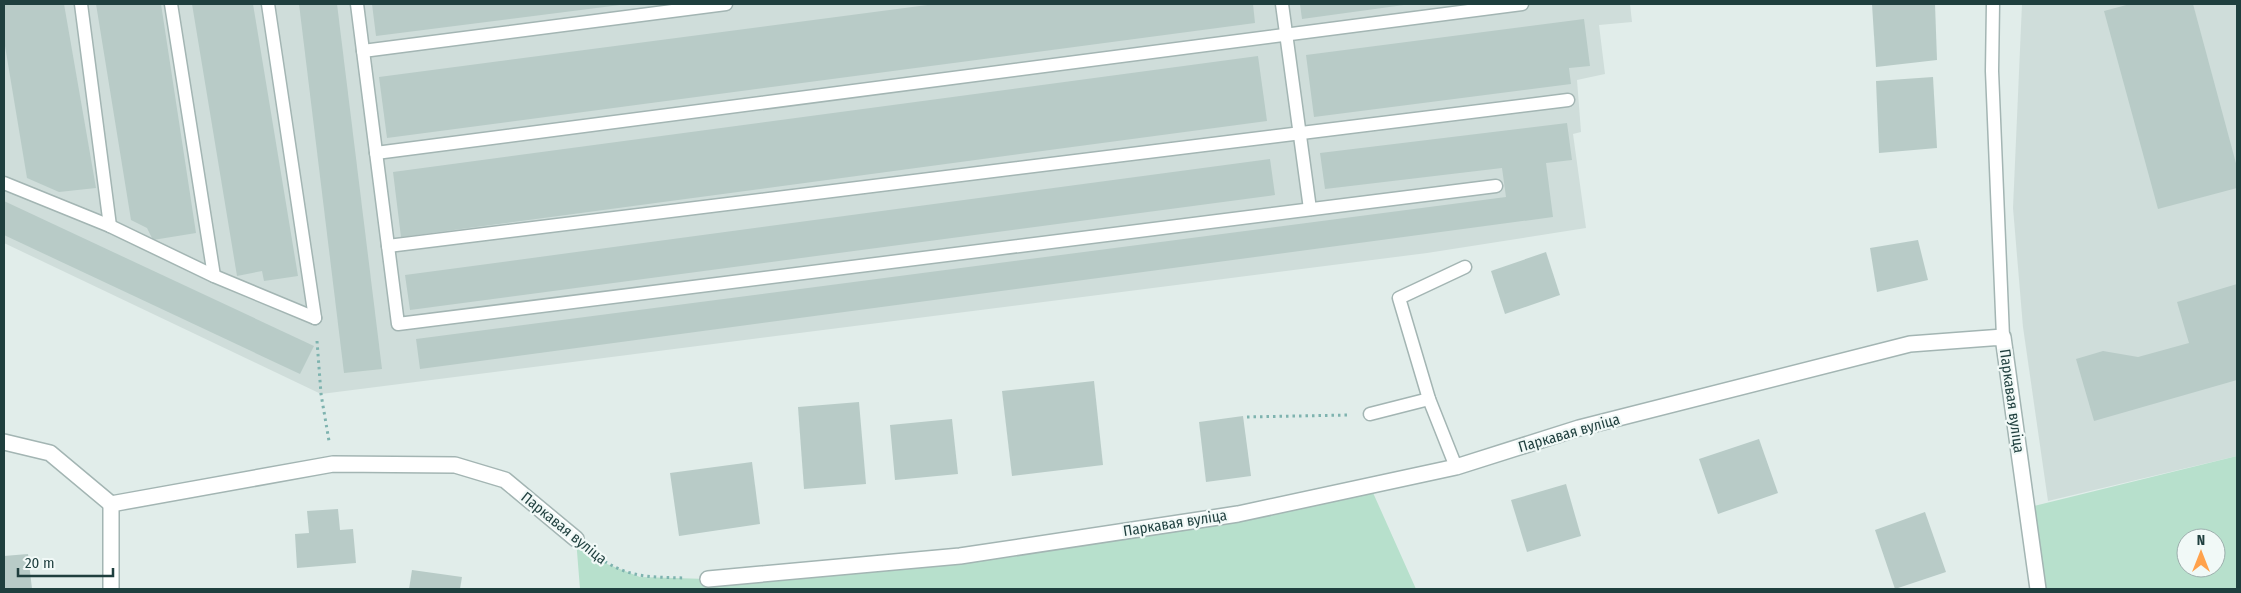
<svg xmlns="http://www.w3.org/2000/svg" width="2241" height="593" viewBox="0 0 2241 593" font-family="'Fira Sans Condensed',sans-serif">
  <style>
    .built { fill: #cfddda }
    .green { fill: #b7e0cc; fill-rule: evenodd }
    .building { fill: #b8cbc7 }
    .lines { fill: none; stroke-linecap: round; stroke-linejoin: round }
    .lane-casing { stroke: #a3b5b3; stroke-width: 15 }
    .street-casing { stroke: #a3b5b3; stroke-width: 18 }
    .path { stroke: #7eb3af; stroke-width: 3; stroke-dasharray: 2.5 4; stroke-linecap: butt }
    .lane { stroke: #fff; stroke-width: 12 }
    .street { stroke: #fff; stroke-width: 15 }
    .labels { text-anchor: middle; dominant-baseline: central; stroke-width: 4.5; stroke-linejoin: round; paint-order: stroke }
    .street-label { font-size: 15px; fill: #1f3f3e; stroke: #f1f9f7 }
  </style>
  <rect width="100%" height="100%" fill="#e1edea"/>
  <g class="built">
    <path d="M4,4H1630L1632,22L1599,25L1605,74L1577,80L1581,132L1573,134L1586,228L1427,253L321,394L4,243Z"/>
    <path d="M2022,4H2237V456L2048,501L2023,327L2013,208Z"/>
  </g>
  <g class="green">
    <path d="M2237,456V589H2038L2026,508ZM2186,538H2216V568H2186Z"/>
    <path d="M1370,486L1416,589H580L576,539L607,564L640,577L708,579L835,569Z"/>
  </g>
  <g class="building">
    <path d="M4,4H64L96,188L59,192L27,178L4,40Z"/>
    <path d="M96,4H161L196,233L153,240L147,228L131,220Z"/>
    <path d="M192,4H253L298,276L264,281L262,271L237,276Z"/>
    <path d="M299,4H337L382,369L344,373Z"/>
    <path d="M372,4H620V5L376,36Z"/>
    <path d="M935,4H1253L1255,23L387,138L379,77Z"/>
    <path d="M1300,4H1404V5L1302,19Z"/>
    <path d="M1872,4H1935L1937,60L1876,67Z"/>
    <path d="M2130,4H2193L2237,167V188L2158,209L2104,11Z"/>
    <path d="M1584,19L1590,66L1569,68L1571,84L1314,117L1306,55Z"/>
    <path d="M1258,56L1267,121L401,237L393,172Z"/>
    <path d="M1933,77L1937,148L1879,153L1876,81Z"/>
    <path d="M1567,123L1572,160L1546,163L1553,217L420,369L416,339L1506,197L1502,168L1325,189L1320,153Z"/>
    <path d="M1270,159L1275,195L410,310L405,275Z"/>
    <path d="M4,201L314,346L300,374L4,235Z"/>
    <path d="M1918,240L1928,280L1877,292L1870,248Z"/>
    <path d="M1546,252L1560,295L1505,314L1491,271Z"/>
    <path d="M2237,284V380L2094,421L2076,359L2103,351L2138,357L2189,343L2177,302Z"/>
    <path d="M1094,381L1103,465L1012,476L1002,391Z"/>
    <path d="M859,402L866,484L804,489L798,407Z"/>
    <path d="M1243,416L1251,476L1206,482L1199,422Z"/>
    <path d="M952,419L958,474L895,480L890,425Z"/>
    <path d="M1759,439L1778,493L1718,514L1699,459Z"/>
    <path d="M752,462L760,524L679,536L670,473Z"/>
    <path d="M1566,484L1581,536L1527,552L1511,500Z"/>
    <path d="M338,509L340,530L353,529L356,563L297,568L295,534L309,533L307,511Z"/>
    <path d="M1925,512L1946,572L1895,589L1875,530Z"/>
    <path d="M28,554L32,589H4V556Z"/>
    <path d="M412,570L462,577L460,589H409Z"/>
  </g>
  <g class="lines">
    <g class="lane-casing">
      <g id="lane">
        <path d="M81,4L110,226"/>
        <path d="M171,4L214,276"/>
        <path d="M268,4L315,318"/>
        <path d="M357,4L398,324L1496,186"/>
        <path d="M1282,4L1310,209"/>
        <path d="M1993,4L1992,71L2003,337"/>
        <path d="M363,51L726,4"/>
        <path d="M376,153L1522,4"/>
        <path d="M4,183L110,226L214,276L315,318"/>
        <path d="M388,246L1568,100"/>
        <path d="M1370,414L1429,399"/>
        <path d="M1456,467L1429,399L1399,298L1465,267"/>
      </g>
    </g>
    <g class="street-casing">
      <g id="street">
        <path d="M4,442L50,453L111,504"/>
        <path d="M111,504L333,464L455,465L505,480L576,539"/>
        <path d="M111,504V589"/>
        <path d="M708,579L960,556L1238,514L1456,467L1579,428L1910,344L2003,337L2038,589"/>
      </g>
    </g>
    <g class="path">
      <path d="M317,341L321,394L329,441"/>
      <path d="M1247,417L1347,415"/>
      <path d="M594,554C626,578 647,577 685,578"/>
    </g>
    <use href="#lane" class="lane"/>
    <use href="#street" class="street"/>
  </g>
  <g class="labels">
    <g class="street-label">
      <text transform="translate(2012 401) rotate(82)">Паркавая вуліца</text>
      <text transform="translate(1569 433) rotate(-16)">Паркавая вуліца</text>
      <text transform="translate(1175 523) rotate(-9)">Паркавая вуліца</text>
      <text transform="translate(564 528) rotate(39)">Паркавая вуліца</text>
    </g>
  </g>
  <rect width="2241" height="593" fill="none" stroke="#1f3f3e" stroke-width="10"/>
  <g transform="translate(2201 553)"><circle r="24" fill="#f1f9f7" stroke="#9dafad"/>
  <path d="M0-4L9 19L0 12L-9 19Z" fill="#ffa24c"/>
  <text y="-8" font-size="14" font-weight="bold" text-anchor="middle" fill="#1f3f3e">N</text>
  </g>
  <path d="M18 568v8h95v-8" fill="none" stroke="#1f3f3e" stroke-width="2.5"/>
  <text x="25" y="568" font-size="15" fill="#1f3f3e" stroke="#f1f9f7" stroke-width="4" paint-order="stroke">20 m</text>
</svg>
